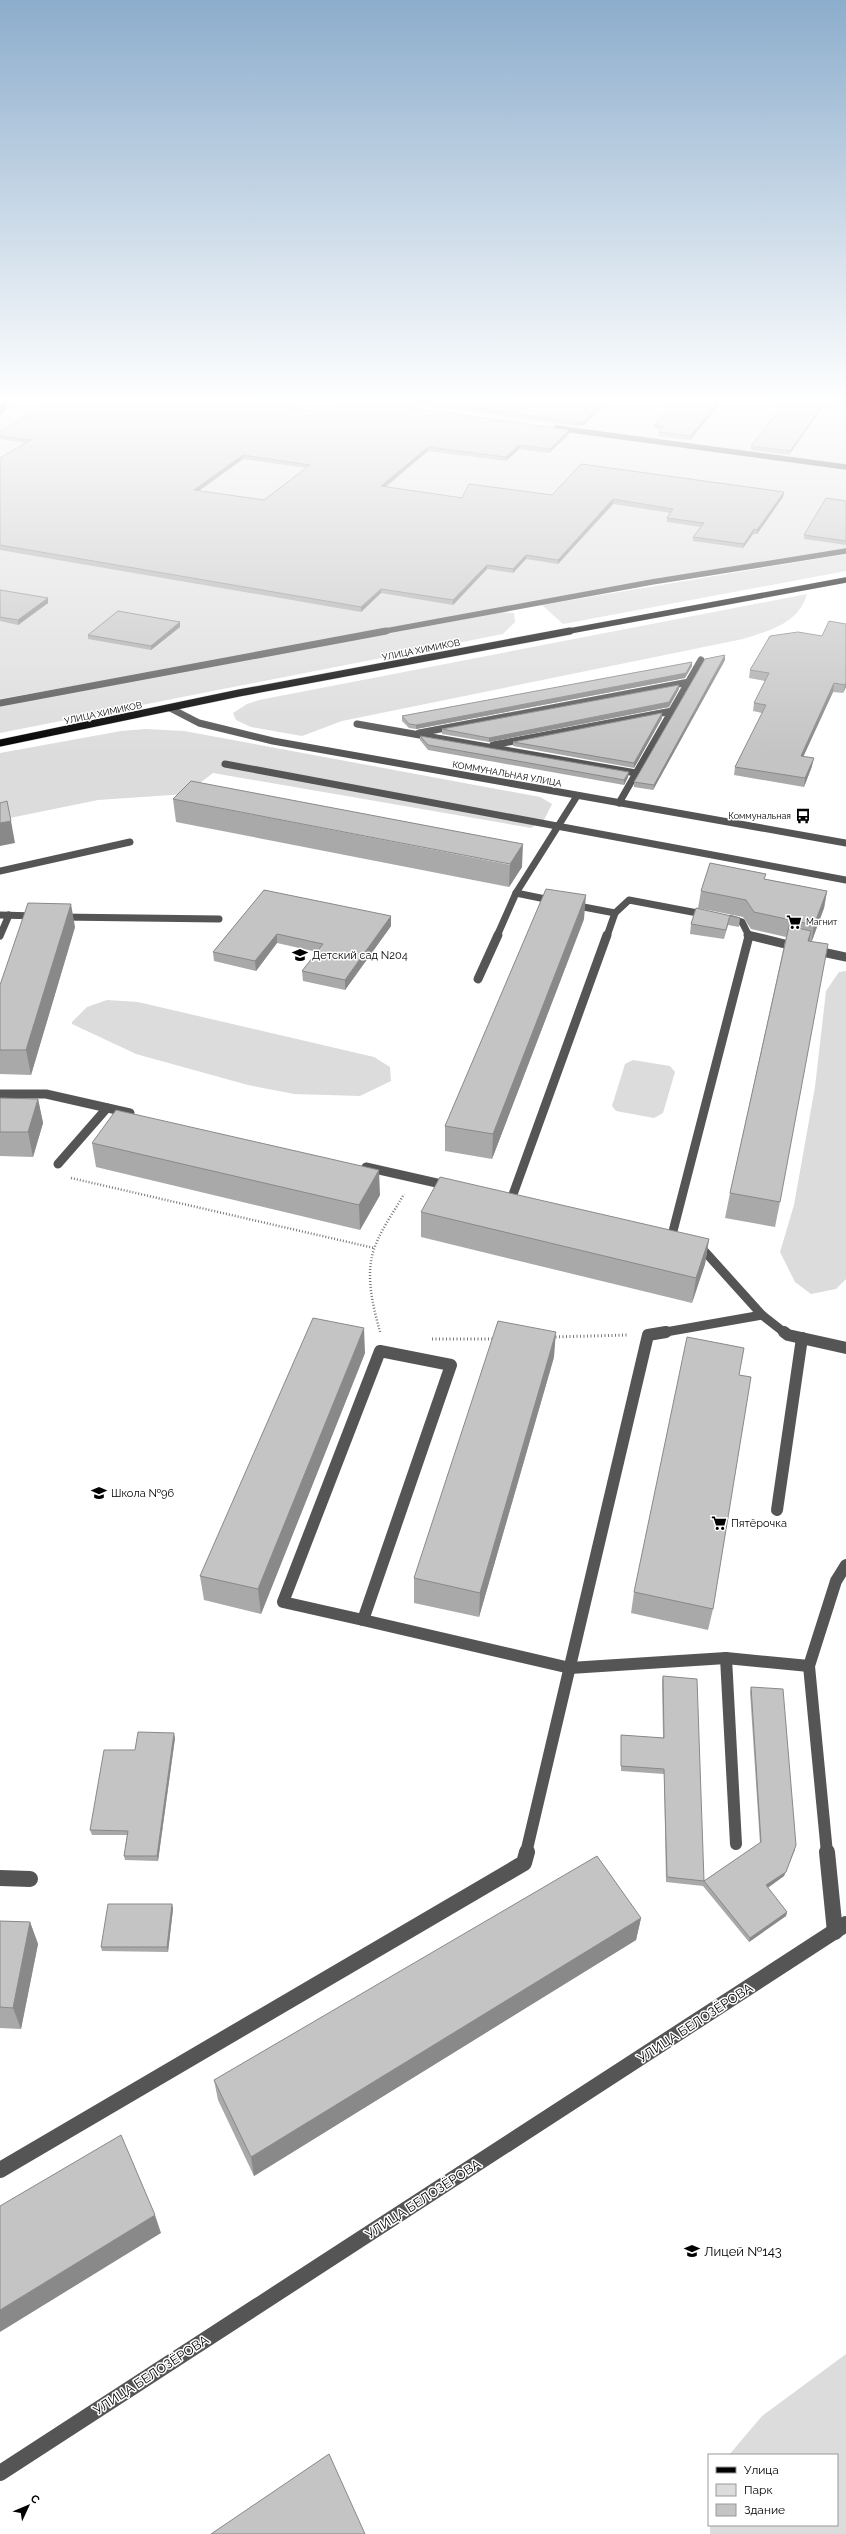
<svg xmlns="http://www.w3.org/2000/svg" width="846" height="2534" viewBox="0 0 846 2534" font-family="Raleway,sans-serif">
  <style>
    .green { fill: #dcdcdc }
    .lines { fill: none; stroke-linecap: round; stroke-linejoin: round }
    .major-far1-casing { stroke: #dbdbdb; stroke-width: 6 }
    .major-casing { stroke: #dbdbdb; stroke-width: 8 }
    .path-far1 { stroke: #777; stroke-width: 2.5; stroke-dasharray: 1 2; stroke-linecap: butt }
    .path { stroke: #777; stroke-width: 3; stroke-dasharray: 1 2.5; stroke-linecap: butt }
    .minor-far4 { stroke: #555; stroke-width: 5.5 }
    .minor-far3 { stroke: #555; stroke-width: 7 }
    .minor-far2 { stroke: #555; stroke-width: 9 }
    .minor-far1 { stroke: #555; stroke-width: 12 }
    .minor { stroke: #555; stroke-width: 16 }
    .major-far1 { stroke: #000; stroke-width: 5.5 }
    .major { stroke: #000; stroke-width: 7 }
    .wall { fill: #a9a9a9; fill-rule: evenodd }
    .shaded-wall { fill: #898989 }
    .building { fill: #c4c4c4; stroke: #898989; fill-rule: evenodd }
    .labels { text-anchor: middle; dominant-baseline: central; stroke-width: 3; stroke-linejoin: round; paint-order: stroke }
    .far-street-label { font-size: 9px; fill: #000; stroke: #fff }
    .far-poi-label { font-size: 9px; fill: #000; stroke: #fff; text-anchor: end }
    .poi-label { font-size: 11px; fill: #000; stroke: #fff; text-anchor: start }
    .near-street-label { font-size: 13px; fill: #000; stroke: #fff }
    .near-poi-label { font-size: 13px; fill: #000; stroke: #fff; text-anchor: start }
  </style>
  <rect width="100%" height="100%" fill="#fff"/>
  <g class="green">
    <path d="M0,400H846V550L0,699Z"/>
    <path d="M846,554V571L563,624L542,605Z"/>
    <path d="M807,594C799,623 769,631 743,639L342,721L302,736L251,727L236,720L233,713L247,704L259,700Z"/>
    <path d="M495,612L514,613L515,622L503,634L0,733V706Z"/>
    <path d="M146,729L184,731L540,797L552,804L544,820L531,828L213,773L186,794L98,800L0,820V753L121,731Z"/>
    <path d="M846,971V1279L836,1289L811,1294L795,1282L780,1252L794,1205L815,1087L826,991L839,972Z"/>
    <path d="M107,1000L138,1002L374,1057L390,1067L391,1081L360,1096L294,1094L248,1085L136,1054L72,1024V1022L87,1007Z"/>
    <path d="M633,1060L670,1066L675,1072L663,1113L654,1118L616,1111L612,1106L625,1064Z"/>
    <path d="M846,2354V2534H710V2525H837V2455H729L762,2416Z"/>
  </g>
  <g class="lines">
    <g class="major-far1-casing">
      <path id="major-far1" d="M564,632L846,580"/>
    </g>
    <g class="major-casing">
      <path id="major" d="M0,743L239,693L570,631"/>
    </g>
    <g class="path-far1">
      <path d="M71,1178L374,1248"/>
      <path d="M380,1332C373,1306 365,1275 374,1249C381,1229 394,1212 404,1194"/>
    </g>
    <g class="path">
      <path d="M552,1337L627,1335"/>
      <path d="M432,1339H493"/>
    </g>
    <g class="minor-far4">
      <path d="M0,412L7,400"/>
      <path d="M556,428L846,467"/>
      <path d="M380,632L652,582L846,551"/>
    </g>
    <g class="minor-far3">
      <path d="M0,703L386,631"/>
      <path d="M170,708L199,723L273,741L846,843"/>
      <path d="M357,724L636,773"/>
      <path d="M419,733L689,682"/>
      <path d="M493,745L672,711"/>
      <path d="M225,764L846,880"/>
      <path d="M619,803L701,660"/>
      <path d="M0,871L130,842"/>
      <path d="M516,893L555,901"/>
      <path d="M573,905L615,913L629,900L708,915"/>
      <path d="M0,915L36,916"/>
      <path d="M60,917L219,919"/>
      <path d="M728,919L742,922L749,936"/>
      <path d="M0,936L9,915"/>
      <path d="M497,936L516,893L577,796"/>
      <path d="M607,936L615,913"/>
    </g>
    <g class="minor-far2">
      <path d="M748,935L797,947"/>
      <path d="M813,950L846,957"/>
      <path d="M478,979L498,935"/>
      <path d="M0,1094H46L130,1113"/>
      <path d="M58,1164L107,1108"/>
      <path d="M366,1167L450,1186"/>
      <path d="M511,1200L607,935"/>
      <path d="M672,1235L749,936"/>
      <path d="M698,1244L762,1315L785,1333"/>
      <path d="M660,1333L762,1315"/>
    </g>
    <g class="minor-far1">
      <path d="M784,1332L788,1335L846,1348"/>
      <path d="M380,1351L451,1365L363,1620L283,1602Z"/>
      <path d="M777,1510L802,1338"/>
      <path d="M363,1620L570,1668L726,1658L809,1666"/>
      <path d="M726,1658L736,1844"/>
      <path d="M526,1853L648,1335L666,1332"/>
      <path d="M827,1853L809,1666L836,1581L846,1565"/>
    </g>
    <g class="minor">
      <path d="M827,1852L835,1932"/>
      <path d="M0,1878L30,1879"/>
      <path d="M0,2170L524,1863L527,1852"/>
      <path d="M0,2473L846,1924"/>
    </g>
    <use href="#major-far1" class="major-far1"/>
    <use href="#major" class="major"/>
  </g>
  <g class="wall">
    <path d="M388,400H609L584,425L576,426Z"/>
    <path d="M719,400L717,403H718V407L690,440L658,436V432L661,429L654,428V425Z"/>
    <path d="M787,400H828L789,455L751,450V446Z"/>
    <path d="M329,413L569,430V434L549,453L519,449L506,461L428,451L386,487L462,498L552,495L784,492L783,497L757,534H753L743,548L693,541V537L701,527L667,522V518L671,513L613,504L558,564L526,559L513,573L487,569L453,605L381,593L361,612L0,550V458L26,443L0,439V432ZM243,459L306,468L264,500L199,491Z"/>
    <path d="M846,501V545L804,539V535Z"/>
    <path d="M0,590L48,603L18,625L0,621Z"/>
    <path d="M180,622V627L151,650L88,639V635Z"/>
    <path d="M822,636L846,687L843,693L833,692L803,756L812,766L804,787L734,775L735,767L762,713L753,711L754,703L765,681L749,678L750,670Z"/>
    <path d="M725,660L653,790L634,787V782Z"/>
    <path d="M692,666L685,678L416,729L409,728L402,721V716Z"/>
    <path d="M679,689L669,707L489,742L442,734V729Z"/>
    <path d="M662,713V718L634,768L513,746V742Z"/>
    <path d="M420,736L628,777L624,785L428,750L420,740Z"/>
    <path d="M173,799L522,867L509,887L176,822Z"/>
    <path d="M765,879L827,891L824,908L812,941L780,1202L775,1227L725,1218L730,1193L786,937L751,929L743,917L698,908L701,891Z"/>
    <path d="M264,890L391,926L345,990L303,981L302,971L317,952L277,943L256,971L214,961L213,952Z"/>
    <path d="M696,908L740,918L739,927L728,925L724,939L690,934L691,924Z"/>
    <path d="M584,919L492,1159L445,1151V1126Z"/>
    <path d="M75,927L31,1075L0,1074V985Z"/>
    <path d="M0,1098L38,1099L43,1123L33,1157L0,1156Z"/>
    <path d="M92,1143L380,1195L360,1230L96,1167Z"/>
    <path d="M421,1212L709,1239L705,1264L692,1303L421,1237Z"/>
    <path d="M365,1353L261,1614L204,1600L200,1576Z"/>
    <path d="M554,1357L479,1617L414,1603V1578Z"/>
    <path d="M739,1375L713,1609L708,1630L631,1613L634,1592Z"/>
    <path d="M663,1676L704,1881L760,1844L750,1692L751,1687L795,1850L784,1876L768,1888L787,1912L786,1916L749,1942L703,1886L666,1882L664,1774L621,1771V1735L663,1738L662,1681Z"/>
    <path d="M175,1738L158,1861L125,1860L124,1856L127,1835H92L90,1830L135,1750Z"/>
    <path d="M172,1904L173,1909L168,1952L102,1951L101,1947Z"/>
    <path d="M641,1918L636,1940L254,2176L218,2100L214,2080Z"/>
    <path d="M0,1921L30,1922L38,1944L21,2029L0,2028Z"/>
  </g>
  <g class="shaded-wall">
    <path d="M605,400H609L584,425L576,426L577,422Z"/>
    <path d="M717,400H719L714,407V403Z"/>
    <path d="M826,400H828L789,455L790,451Z"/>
    <path d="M718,403V407L690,440V436Z"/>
    <path d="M569,430V434L549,453L550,449Z"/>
    <path d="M519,445V449L506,461V457Z"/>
    <path d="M428,447V451L381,490V486Z"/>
    <path d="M243,455V459L194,494V490Z"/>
    <path d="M784,492L783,497L757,534V530Z"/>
    <path d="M613,499V504L558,564V560Z"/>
    <path d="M754,529L753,534L743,548L744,544Z"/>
    <path d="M526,555V559L513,573V569Z"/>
    <path d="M487,565V569L453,605V600Z"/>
    <path d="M381,589V593L361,612V607Z"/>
    <path d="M48,598V603L18,625V620Z"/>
    <path d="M180,622V627L151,650V646Z"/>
    <path d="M725,655V660L653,790L654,785Z"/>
    <path d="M692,662V666L685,678L416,729V725Z"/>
    <path d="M846,682V687L843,693L845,685Z"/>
    <path d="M834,683L833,692L800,764L801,756Z"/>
    <path d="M679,685V689L669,707L489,742V738Z"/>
    <path d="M662,713V718L634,768V763Z"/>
    <path d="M814,758L812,766L804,787L805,778Z"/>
    <path d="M629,772L628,777L624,785V780Z"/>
    <path d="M11,821L15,843L0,846V823Z"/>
    <path d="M523,844L522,867L509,887L510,864Z"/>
    <path d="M827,891L824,908L811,943L814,925Z"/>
    <path d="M586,895L584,919L492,1159L493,1134Z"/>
    <path d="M71,904L75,927L31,1075L26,1050Z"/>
    <path d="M391,916V926L345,990V980Z"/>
    <path d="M811,931L807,954L808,941Z"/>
    <path d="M277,934V943L256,971L255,961Z"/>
    <path d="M38,1099L43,1123L33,1157L28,1132Z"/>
    <path d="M379,1170L380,1195L360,1230L359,1205Z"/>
    <path d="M709,1239L705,1264L692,1303L696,1278Z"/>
    <path d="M364,1328L365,1353L261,1614L258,1589Z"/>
    <path d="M556,1332L554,1357L479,1617L480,1593Z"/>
    <path d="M174,1733L175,1738L158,1861L157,1856Z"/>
    <path d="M796,1845L784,1876L764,1890L766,1885Z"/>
    <path d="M172,1904L173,1909L168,1952L167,1947Z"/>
    <path d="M787,1912L786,1916L749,1942L750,1938Z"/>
    <path d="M641,1918L636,1940L254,2176L251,2157Z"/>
    <path d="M30,1922L38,1944L21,2029L13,2008Z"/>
    <path d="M155,2215L161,2233L0,2332V2310Z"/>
  </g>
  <g class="building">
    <path d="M54,400H237L329,413L346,400H354L569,430L550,449L519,445L506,457L428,447L381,486L462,498L469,484L552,495L581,464L784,492L757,530L754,529L744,544L693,537L704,523L667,518L673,509L613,499L558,560L526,555L513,569L487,565L453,600L381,589L361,607L0,545V458L31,440L0,436V432ZM243,455L310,465L264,500L194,490Z"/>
    <path d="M415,400H605L584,421L577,422Z"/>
    <path d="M676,400H717L714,403H718L690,436L658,432L664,426L654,425Z"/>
    <path d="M787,400H826L790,451L751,446Z"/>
    <path d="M826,498L846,501V541L804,535Z"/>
    <path d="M0,590L48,598L18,620L0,617Z"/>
    <path d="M118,611L180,622L151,646L88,635Z"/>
    <path d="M829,621L846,624V682L845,685L834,683L801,756L814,758L805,778L735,767L766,705L754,703L769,673L750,670L770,636L798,632L822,636Z"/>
    <path d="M725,655L654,785L634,782L705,659Z"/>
    <path d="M692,662L686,673L416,725L409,724L402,716Z"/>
    <path d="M679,685L669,702L489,738L442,729Z"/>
    <path d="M662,713L634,763L513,742Z"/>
    <path d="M420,736L629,772L624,780L428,745Z"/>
    <path d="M191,781L523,844L510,864L173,799Z"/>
    <path d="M7,801L11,821L0,823V803Z"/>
    <path d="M710,863L766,874L764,879L827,891L814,925L754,912L746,900L701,891Z"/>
    <path d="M546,889L586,895L493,1134L445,1126Z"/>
    <path d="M264,890L391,916L345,980L302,971L323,944L277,934L255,961L213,952Z"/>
    <path d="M28,903L71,904L26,1050H0V985Z"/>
    <path d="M696,908L740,918L730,915L726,930L691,924Z"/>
    <path d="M789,926L811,931L808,941L828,944L780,1202L730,1193Z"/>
    <path d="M0,1098L38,1099L28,1132H0Z"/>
    <path d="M116,1110L379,1170L359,1205L92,1143Z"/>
    <path d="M440,1177L709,1239L696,1278L421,1212Z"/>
    <path d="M313,1318L364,1328L258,1589L200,1576Z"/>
    <path d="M498,1321L556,1332L480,1593L414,1578Z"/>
    <path d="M687,1337L744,1348L739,1375L751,1377L713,1609L634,1592Z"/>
    <path d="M663,1676L697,1679L704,1881L667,1877L664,1769L621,1766V1735L664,1738Z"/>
    <path d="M751,1687L783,1689L796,1845L786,1872L766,1885L787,1912L750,1938L704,1881L761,1842Z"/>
    <path d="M138,1732L174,1733L157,1856H124L128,1831L90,1830L104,1750H135Z"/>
    <path d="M597,1856L641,1918L251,2157L214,2080Z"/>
    <path d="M108,1904H172L167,1947H101Z"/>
    <path d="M0,1921L30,1922L13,2008L0,2007Z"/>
    <path d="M121,2135L155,2215L0,2310V2206Z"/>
    <path d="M329,2454L365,2534H211Z"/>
  </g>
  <linearGradient id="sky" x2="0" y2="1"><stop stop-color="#8cadcc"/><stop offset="0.53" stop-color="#fff"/><stop offset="1" stop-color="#fff" stop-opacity="0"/></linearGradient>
  <rect width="846" height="755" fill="url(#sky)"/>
  <defs>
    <g id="bus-bare" transform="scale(1.2)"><path d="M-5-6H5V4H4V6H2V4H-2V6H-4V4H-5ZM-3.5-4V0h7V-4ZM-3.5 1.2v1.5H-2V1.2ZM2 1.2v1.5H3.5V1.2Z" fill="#000" stroke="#fff" stroke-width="2.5" paint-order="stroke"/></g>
    <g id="supermarket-bare" transform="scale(1.2)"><path d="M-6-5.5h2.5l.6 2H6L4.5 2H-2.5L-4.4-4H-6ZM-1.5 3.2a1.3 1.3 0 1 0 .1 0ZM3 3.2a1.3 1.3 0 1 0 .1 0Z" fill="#000" stroke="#fff" stroke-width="2.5" paint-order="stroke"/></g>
    <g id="school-bare" transform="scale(1.2)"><path d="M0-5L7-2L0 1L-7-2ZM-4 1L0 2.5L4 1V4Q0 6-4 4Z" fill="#000" stroke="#fff" stroke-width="2.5" paint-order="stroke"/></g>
  </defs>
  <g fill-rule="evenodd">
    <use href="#bus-bare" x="803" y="816"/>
    <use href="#supermarket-bare" x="794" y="922"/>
    <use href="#school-bare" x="300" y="955"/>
    <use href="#school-bare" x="99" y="1493"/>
    <use href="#supermarket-bare" x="719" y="1523"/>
    <use href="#school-bare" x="692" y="2251"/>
  </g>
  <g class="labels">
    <g class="far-street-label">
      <text transform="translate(421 650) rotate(-11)">УЛИЦА ХИМИКОВ</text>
      <text transform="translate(103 713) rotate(-12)">УЛИЦА ХИМИКОВ</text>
      <text transform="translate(507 774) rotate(10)">КОММУНАЛЬНАЯ УЛИЦА</text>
    </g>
    <g class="far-poi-label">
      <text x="791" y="816">Коммунальная</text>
      <text x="806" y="922" text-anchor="start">Магнит</text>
    </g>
    <g class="poi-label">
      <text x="312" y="955">Детский сад N204</text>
      <text x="111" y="1493">Школа №96</text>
      <text x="731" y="1523">Пятёрочка</text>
    </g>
    <g class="near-street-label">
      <text transform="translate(695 2023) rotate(-33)">УЛИЦА БЕЛОЗЁРОВА</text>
      <text transform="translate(423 2199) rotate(-33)">УЛИЦА БЕЛОЗЁРОВА</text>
      <text transform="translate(151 2375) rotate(-33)">УЛИЦА БЕЛОЗЁРОВА</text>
    </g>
    <g class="near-poi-label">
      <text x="704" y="2251">Лицей №143</text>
    </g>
  </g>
  <rect x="708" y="2454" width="130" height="72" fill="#ffffff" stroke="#999999"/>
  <rect x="716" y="2467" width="20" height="6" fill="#000000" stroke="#999999"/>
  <text x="744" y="2474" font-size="12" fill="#000000">Улица</text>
  <rect x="716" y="2484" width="20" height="12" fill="#dcdcdc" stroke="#999999"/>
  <text x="744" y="2494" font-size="12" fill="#000000">Парк</text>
  <rect x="716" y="2504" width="20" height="12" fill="#c4c4c4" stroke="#999999"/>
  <text x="744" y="2514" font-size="12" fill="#000000">Здание</text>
  <g transform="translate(28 2506) rotate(46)" stroke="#ffffff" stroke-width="3" paint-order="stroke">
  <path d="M0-3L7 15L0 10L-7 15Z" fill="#000000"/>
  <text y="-6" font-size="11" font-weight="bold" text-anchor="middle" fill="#000000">С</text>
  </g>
</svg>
